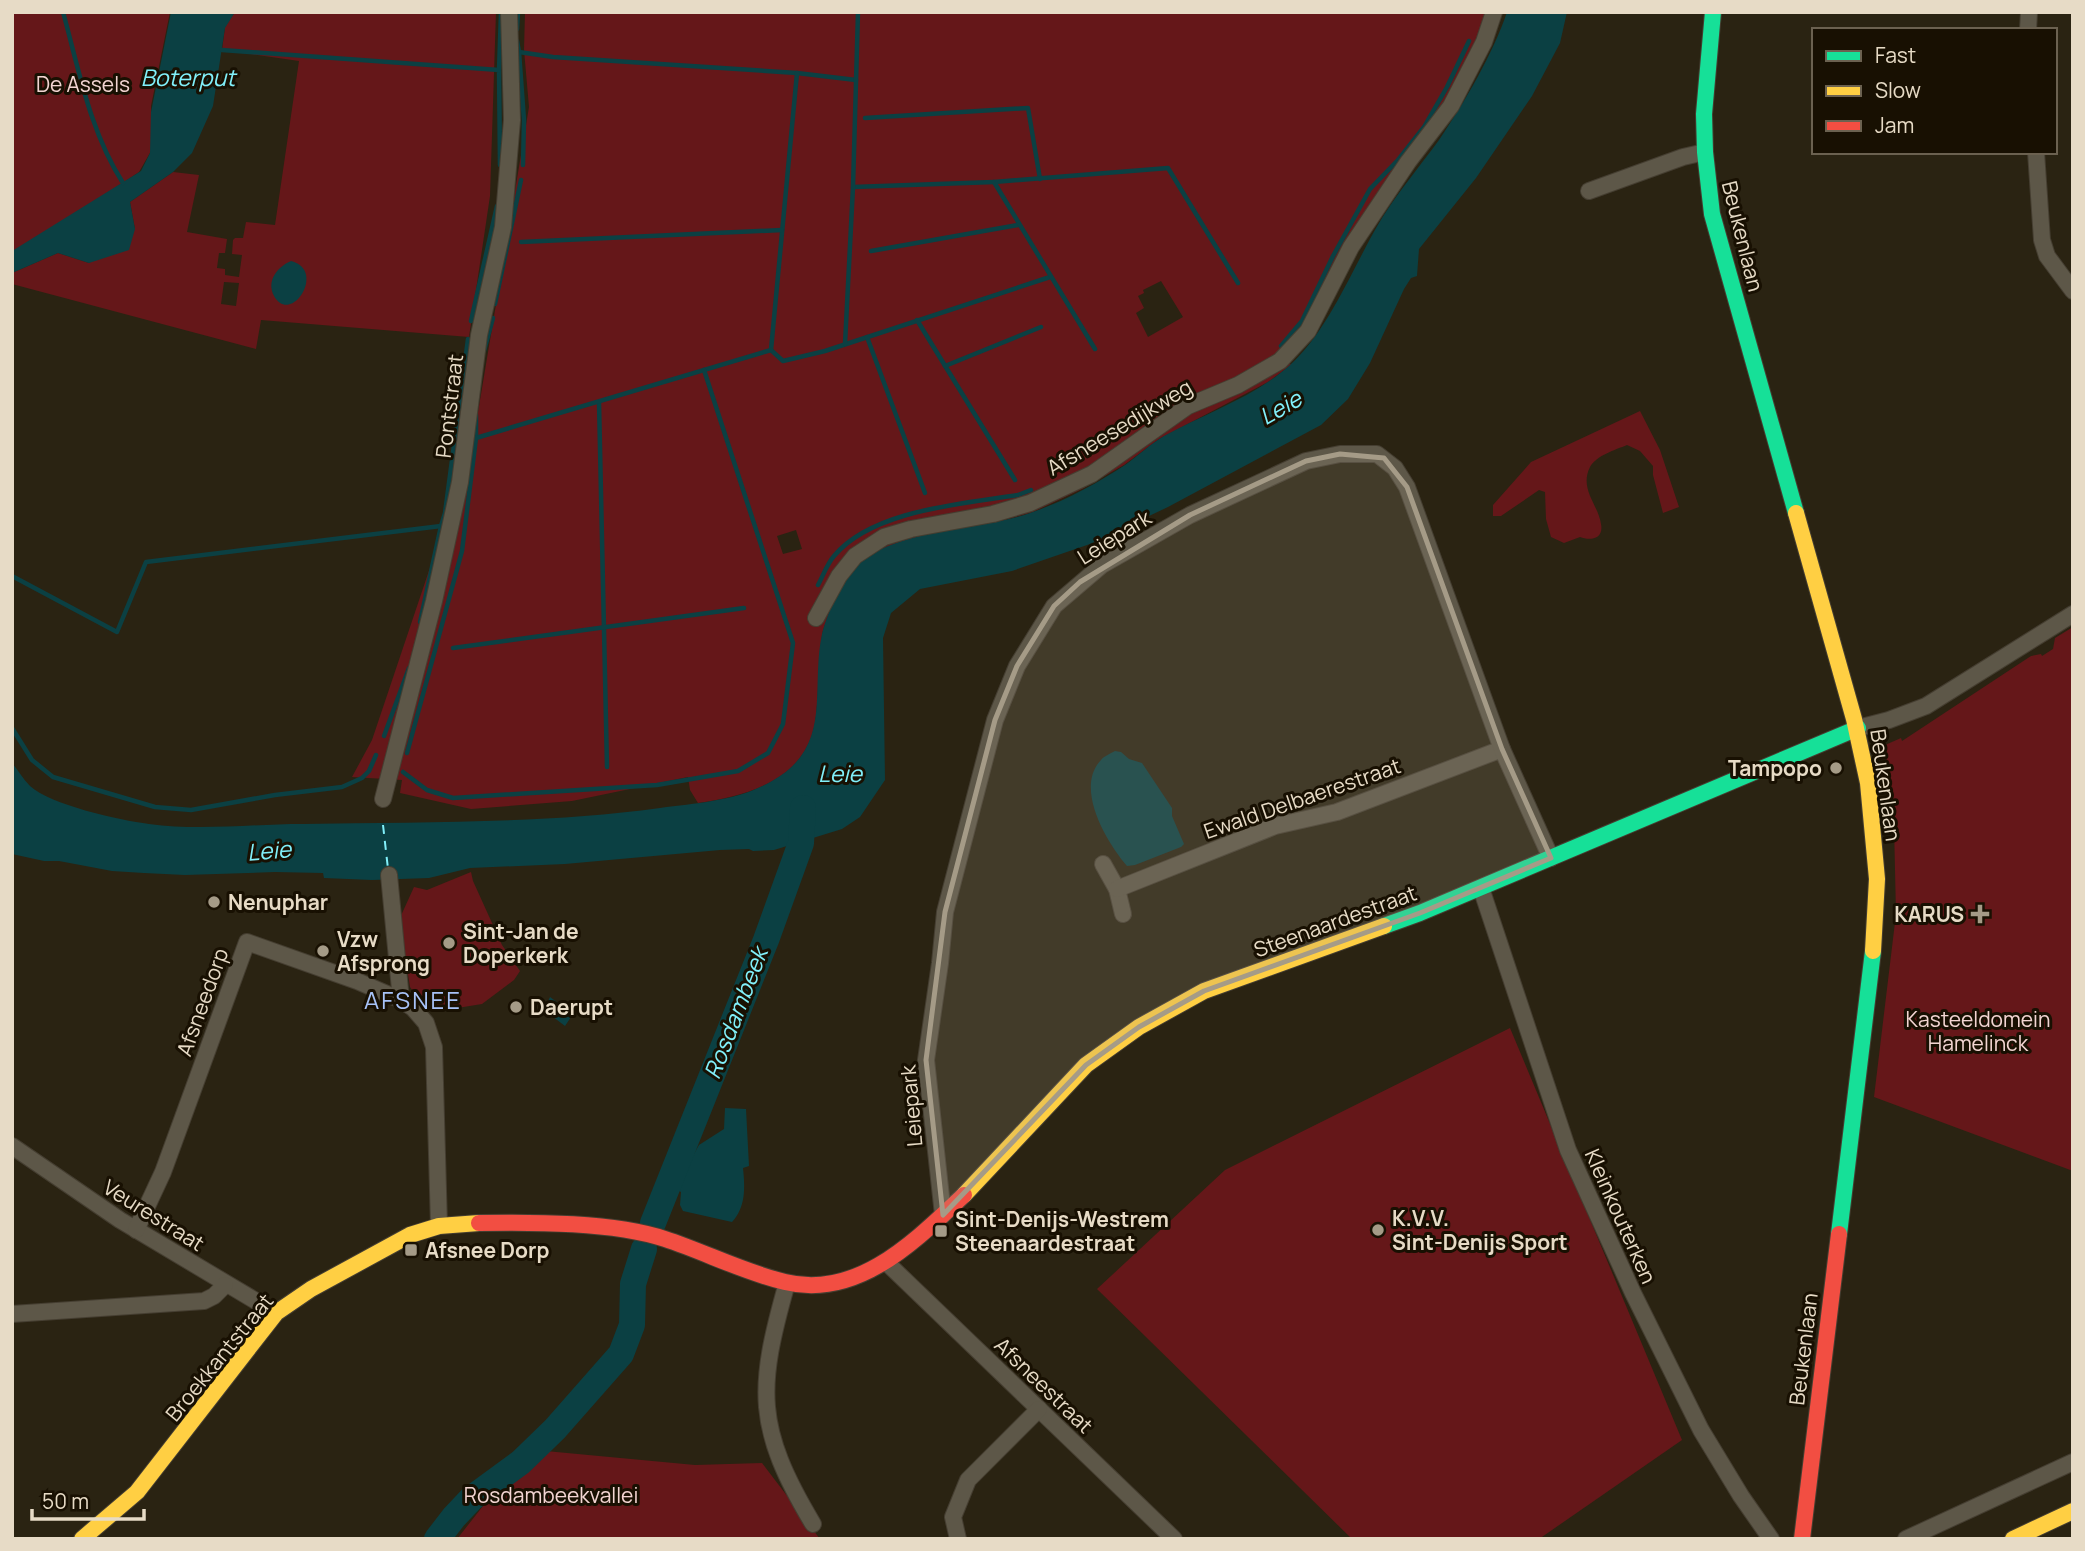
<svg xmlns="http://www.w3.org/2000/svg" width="2085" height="1551" viewBox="0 0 2085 1551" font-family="Manrope,sans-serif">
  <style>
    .green { fill: #651719; fill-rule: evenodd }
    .water { fill: #0b4043 }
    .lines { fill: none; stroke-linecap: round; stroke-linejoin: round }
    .stream { stroke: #0b4043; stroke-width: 4.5 }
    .river { stroke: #0b4043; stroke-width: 26 }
    .ferry { stroke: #81f0fa; stroke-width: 2; stroke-dasharray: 9 7; stroke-linecap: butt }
    .street-casing { stroke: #453e31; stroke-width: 18 }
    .fast-casing { stroke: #453e31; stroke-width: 18 }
    .slow-casing { stroke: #453e31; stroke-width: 18 }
    .jam-casing { stroke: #453e31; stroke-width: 18 }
    .street { stroke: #5d5748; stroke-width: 16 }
    .fast { stroke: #16e098; stroke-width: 16 }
    .slow { stroke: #ffcf43; stroke-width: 16 }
    .jam { stroke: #f24e42; stroke-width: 16 }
    .marked { fill: #a59b87; fill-opacity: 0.2; stroke: #a59b87; stroke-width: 5; stroke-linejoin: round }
    .poi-dot { fill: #a59b87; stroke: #181002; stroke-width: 2.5 }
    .labels { text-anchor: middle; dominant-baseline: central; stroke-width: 6; stroke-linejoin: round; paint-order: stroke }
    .park-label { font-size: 21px; fill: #f3d5d2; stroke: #181002 }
    .street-label { font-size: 21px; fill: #e7dbc6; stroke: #181002 }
    .poi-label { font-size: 21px; font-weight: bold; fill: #e7dbc6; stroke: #181002; text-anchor: start }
    .water-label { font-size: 23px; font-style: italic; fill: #81f0fa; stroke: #181002 }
    .quarter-label { font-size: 24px; letter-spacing: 2px; fill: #a7c2f7; stroke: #181002 }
  </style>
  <rect width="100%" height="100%" fill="#2a2312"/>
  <g class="green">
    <path d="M12,12H170L151,106V151L139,172L57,227L12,252Z"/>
    <path d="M235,12H496L490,196L469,337L261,320L256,349L12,284V273L58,253L89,263L135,229L130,202L173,172L199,175L187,232L227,239L225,253H219L217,268L225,269V275L239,277L242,255L232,254L233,240L235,238H243L246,222L275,225L299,61L222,50L225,27ZM224,282L239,283L236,306L221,304Z"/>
    <path d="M525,12H1490L1478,43L1451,90L1283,353L1291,365L1268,382L1159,439L1124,465L1082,489L1033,512L993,523L835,600C831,611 824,624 822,635C818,662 819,689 816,716C809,779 751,795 698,803L690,790L688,777L572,801L471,809L400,793L402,780L352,777L372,740L443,529L456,436L475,430L529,107L524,50ZM1161,281L1183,317L1148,337L1136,313L1144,308L1138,296L1144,293L1143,290ZM796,530L802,549L783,554L777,536Z"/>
    <path d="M1640,411L1660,450L1679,507L1663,513L1653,475V466L1640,451L1627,445C1615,450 1597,455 1590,467C1579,489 1598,504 1601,524C1604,539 1590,541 1580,537L1564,543L1551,537L1546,519L1545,492L1539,490L1501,516H1493V505L1531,462Z"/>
    <path d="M2073,627V1171L1874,1097L1896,914L1894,825L1885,745L1901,738L1902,741L2031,656L2041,654L2042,656L2053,649L2055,638Z"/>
    <path d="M471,872L473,881L502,945L520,971L514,980L482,1004L451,1009L437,1008L420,1001L410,987L399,920L414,887L427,890Z"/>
    <path d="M1510,1028L1682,1440L1539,1539H1352L1097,1289L1225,1170Z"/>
    <path d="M535,1450L695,1465L762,1463L820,1539H457L498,1487Z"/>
  </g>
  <g class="water">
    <path d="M171,12H235L225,28L213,106L192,153L173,172L130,202L135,229L129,250L89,263L58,253L12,273V251L141,171L150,153L151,112Z"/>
    <path d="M1507,12H1567L1560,43L1532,96L1476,178L1419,249L1417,276L1411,278L1404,289L1370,363L1348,399L1321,425L1168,507L1090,544L1012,571L920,589L891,613L883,638L885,780L860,817L842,829L774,850L753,851L749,849L720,850L565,864L470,868L429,878L372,880L324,878L323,873L275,872L185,875L144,873L112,871L59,861H44L12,854V763C18,770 23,779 30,786C51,805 119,820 149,824C200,831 252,824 303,824C422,822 542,824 660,808C698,803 738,801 772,781C834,746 810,691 822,634C827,615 838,588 850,573C884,528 979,531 1030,513C1063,502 1096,484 1125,465C1138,456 1150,444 1164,436C1204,414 1256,396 1290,365C1330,329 1354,264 1382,218C1399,191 1420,166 1439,140C1464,103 1493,54 1507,12Z"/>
    <path d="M291,261C327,270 291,326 274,296C266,281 277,267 291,261Z"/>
    <path d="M1115,751L1121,752L1129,759L1142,763L1172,808V816L1184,844L1181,847L1135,865L1127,866C1107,843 1074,788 1101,760C1104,756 1110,754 1115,751Z"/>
    <path d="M550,997L573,1014L565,1026L544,1010Z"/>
    <path d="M725,1108L746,1109L749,1166L743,1168C745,1188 746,1207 732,1222L683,1211L680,1205L681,1192L676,1189L689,1153L694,1154L699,1145L724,1129Z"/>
  </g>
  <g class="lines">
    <g class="stream">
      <path d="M63,12C79,70 90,132 123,183"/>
      <path d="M517,29L518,12"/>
      <path d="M517,41L519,52L553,57L797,73L856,80"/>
      <path d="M222,50L499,70L500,165"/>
      <path d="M519,52L524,120L523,165"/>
      <path d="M499,70L501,12"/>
      <path d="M797,73L771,350L783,361L825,351L1050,277"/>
      <path d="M865,118L1028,108L1040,179"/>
      <path d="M853,187L994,182"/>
      <path d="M521,242L782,230"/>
      <path d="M871,251L1018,225"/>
      <path d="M495,304L521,180"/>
      <path d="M917,320L1015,480"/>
      <path d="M471,321L497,206"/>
      <path d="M867,337L925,493"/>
      <path d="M845,344L853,187L858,12"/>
      <path d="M1281,346L1302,321L1333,256L1370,189L1398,160L1424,127L1447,87L1469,41"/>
      <path d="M1095,349L994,182L1168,168L1238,283"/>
      <path d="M484,351L493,318"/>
      <path d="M945,366L1041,327"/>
      <path d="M599,402L607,767"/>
      <path d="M476,415V438"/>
      <path d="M12,576L117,632L146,562L441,526L445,513L468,339"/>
      <path d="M818,585C823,576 827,564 834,556C872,510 962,504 1018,495L1031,490"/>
      <path d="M420,622L441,526"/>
      <path d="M453,648L744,608"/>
      <path d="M12,728L32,760L53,777L155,807L191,810L275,795L342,787L362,778L369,771L376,755"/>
      <path d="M384,736L409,668"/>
      <path d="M407,753L462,551L476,438L771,350"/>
      <path d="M403,772L427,790L453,798L657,785L738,771L768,753L783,724L793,643L704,370"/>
      <path d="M675,1167L684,1170"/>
    </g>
    <g class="river">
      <path d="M653,1223L766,940L801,843L803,808"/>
      <path d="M437,1539L454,1517L472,1498L521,1462L555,1429L621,1354L632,1325L633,1284L644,1249"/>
    </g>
    <path class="ferry" d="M383,825L388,869"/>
    <g class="street-casing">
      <g id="street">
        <path d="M2028,30L2029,12"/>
        <path d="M2036,152L2042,240L2047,256L2073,291"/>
        <path d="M1589,191L1683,157L1705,152"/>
        <path d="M816,618L839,576L855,556L884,537L911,529L993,514L1030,503L1092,474L1188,406L1238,385L1280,361L1308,331L1351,247L1408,162L1451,106L1484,42L1494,12"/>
        <path d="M1858,728L1889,720L1926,706L2073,614"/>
        <path d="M383,799L434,601L460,482L479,335L503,227L512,120L509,12"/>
        <path d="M1103,864L1117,889L1123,914"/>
        <path d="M389,875L401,1000"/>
        <path d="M1481,888L1568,1150L1633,1293L1701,1430L1741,1496L1771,1539"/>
        <path d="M1117,889L1275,826L1337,812L1502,749"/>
        <path d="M12,1146L120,1220L276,1313"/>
        <path d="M943,1215L926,1060L940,963L945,912L995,720L1017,666L1054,606L1102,565L1190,515L1306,461L1340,454H1377L1395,468L1407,487L1502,749L1551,858"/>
        <path d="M136,1230L163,1172L247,942L357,981L401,1000L413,1008L426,1023L434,1047L439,1226"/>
        <path d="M886,1262L1174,1539"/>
        <path d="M787,1283C757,1389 755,1427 813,1524"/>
        <path d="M12,1314L204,1301L214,1296L225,1285"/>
        <path d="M958,1539L953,1517L968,1480L1039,1409"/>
        <path d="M1906,1539L2073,1462"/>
      </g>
    </g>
    <g class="fast-casing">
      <g id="fast">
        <path d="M1713,12L1704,114L1705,152L1712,214L1796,513"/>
        <path d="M1384,926L1420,913L1858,728"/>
        <path d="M1839,1234L1873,951"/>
      </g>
    </g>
    <g class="slow-casing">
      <g id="slow">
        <path d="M1796,513L1854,719L1868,783L1877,879L1873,951"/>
        <path d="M964,1195L1086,1065L1139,1027L1204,991L1384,926"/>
        <path d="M82,1539L137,1492L276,1313L311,1289L410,1235L439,1226L479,1223"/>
        <path d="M2013,1539L2073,1511"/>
      </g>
    </g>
    <g class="jam-casing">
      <g id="jam">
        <path d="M479,1223C533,1222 614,1222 665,1239C705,1252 743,1272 785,1282C858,1300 916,1240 964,1195"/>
        <path d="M1802,1539L1839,1234"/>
      </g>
    </g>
    <use href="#street" class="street"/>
    <use href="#fast" class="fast"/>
    <use href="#slow" class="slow"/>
    <use href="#jam" class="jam"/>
  </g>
  <path class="marked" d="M1340,454L1384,458L1407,487L1502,749L1551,858L1420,913L1204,991L1139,1027L1086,1065L943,1215L926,1060L945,912L995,720L1017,666L1054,606L1080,582L1190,515L1306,461Z"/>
  <g class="poi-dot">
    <circle cx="1836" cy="768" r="7"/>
    <circle cx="214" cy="902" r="7"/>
    <path d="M1976.5 903.5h7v7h7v7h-7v7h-7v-7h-7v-7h7z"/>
    <circle cx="449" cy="943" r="7"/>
    <circle cx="323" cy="951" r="7"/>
    <circle cx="516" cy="1007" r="7"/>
    <circle cx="1378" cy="1230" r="7"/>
    <rect x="934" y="1224" width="14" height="14" rx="3.5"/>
    <rect x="404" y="1243" width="14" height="14" rx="3.5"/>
  </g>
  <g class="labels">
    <g class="park-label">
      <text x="83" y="84">De Assels</text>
      <text x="1978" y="1019">Kasteeldomein<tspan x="1978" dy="24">Hamelinck</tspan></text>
      <text x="551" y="1495">Rosdambeekvallei</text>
    </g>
    <g class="street-label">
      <text transform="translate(1743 236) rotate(76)">Beukenlaan</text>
      <text transform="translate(449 406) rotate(-83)">Pontstraat</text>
      <text transform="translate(1119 427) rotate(-31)">Afsneesedijkweg</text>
      <text transform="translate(1114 537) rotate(-32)">Leiepark</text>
      <text transform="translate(1886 785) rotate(82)">Beukenlaan</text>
      <text transform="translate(1302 798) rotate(-19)">Ewald Delbaerestraat</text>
      <text transform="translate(1335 921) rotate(-20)">Steenaardestraat</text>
      <text transform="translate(202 1002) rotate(-70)">Afsneedorp</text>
      <text transform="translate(911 1106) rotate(-95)">Leiepark</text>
      <text transform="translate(154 1215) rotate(32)">Veurestraat</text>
      <text transform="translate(1621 1216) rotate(66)">Kleinkouterken</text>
      <text transform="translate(1803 1349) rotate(-83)">Beukenlaan</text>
      <text transform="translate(219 1357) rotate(-51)">Broekkantstraat</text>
      <text transform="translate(1044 1385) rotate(44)">Afsneestraat</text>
    </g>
    <g class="poi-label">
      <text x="1822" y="768" text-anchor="end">Tampopo</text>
      <text x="228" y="902">Nenuphar</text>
      <text x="1964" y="914" text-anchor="end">KARUS</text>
      <text x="463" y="931">Sint-Jan de<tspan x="463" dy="24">Doperkerk</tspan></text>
      <text x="337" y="939">Vzw<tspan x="337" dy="24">Afsprong</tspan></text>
      <text x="530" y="1007">Daerupt</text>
      <text x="1392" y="1218">K.V.V.<tspan x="1392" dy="24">Sint-Denijs Sport</tspan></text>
      <text x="955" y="1219">Sint-Denijs-Westrem<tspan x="955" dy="24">Steenaardestraat</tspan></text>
      <text x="425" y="1250">Afsnee Dorp</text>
    </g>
    <g class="water-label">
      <text x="188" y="77">Boterput</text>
      <text transform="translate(1280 407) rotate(-30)">Leie</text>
      <text x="840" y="773">Leie</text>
      <text transform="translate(269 850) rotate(-5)">Leie</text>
      <text transform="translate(735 1013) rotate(-69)">Rosdambeek</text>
    </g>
    <g class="quarter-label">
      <text x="413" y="999">AFSNEE</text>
    </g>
  </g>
  <rect width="2085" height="1551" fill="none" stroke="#e7dbc6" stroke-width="28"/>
  <rect x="1812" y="28" width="245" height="126" fill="#181002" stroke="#6b6150" stroke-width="2"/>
  <rect x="1826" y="51" width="35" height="10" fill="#16e098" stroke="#6b6150" stroke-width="2"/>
  <text x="1875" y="63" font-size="21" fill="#e7dbc6">Fast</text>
  <rect x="1826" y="86" width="35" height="10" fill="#ffcf43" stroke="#6b6150" stroke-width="2"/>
  <text x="1875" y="98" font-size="21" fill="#e7dbc6">Slow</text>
  <rect x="1826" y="121" width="35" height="10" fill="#f24e42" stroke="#6b6150" stroke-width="2"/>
  <text x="1875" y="133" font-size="21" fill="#e7dbc6">Jam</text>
  <path d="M32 1509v10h112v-10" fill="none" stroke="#e7dbc6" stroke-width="3.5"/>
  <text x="42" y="1509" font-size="21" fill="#e7dbc6" stroke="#181002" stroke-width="5" paint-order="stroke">50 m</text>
</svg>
